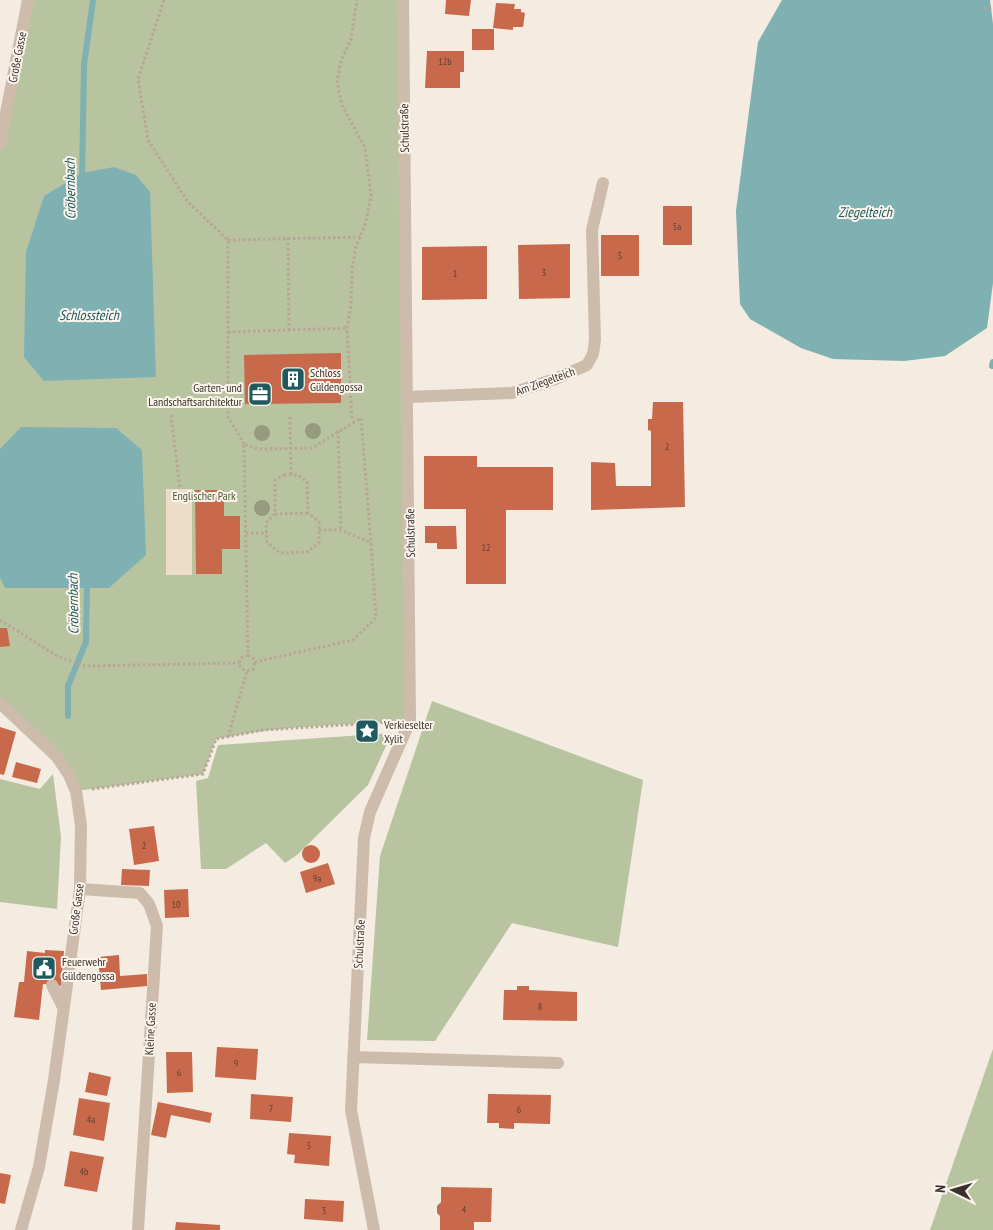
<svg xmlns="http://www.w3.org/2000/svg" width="993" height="1230" viewBox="0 0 993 1230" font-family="'PT Sans Narrow',sans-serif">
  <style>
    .green { fill: #b8c4a0 }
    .plaza { fill: #ecdcc8 }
    .water { fill: #7fb0b2 }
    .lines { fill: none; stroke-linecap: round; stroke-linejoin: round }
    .stream { stroke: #7fb0b2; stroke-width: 6 }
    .building { fill: #c8694b }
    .path { stroke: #b9a596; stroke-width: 3; stroke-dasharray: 2.5 2.5; stroke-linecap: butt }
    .lane { stroke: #cdbbac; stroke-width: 12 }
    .street { stroke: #cdbbac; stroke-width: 12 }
    .tree { fill: #969b7f }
    .labels { text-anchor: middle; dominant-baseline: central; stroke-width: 4; stroke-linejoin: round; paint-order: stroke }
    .number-label { font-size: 10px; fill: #5e3e33 }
    .street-label { font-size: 12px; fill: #3b302b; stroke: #fbf5ee }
    .poi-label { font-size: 12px; fill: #3b302b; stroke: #fbf5ee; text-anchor: start }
    .park-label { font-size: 12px; fill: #4a5a2e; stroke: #fbf5ee }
    .water-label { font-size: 14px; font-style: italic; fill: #1f5a5e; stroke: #fbf5ee }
  </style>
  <rect width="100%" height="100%" fill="#f4ebe1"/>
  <g class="green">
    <path d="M28,0H403L410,721C345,725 280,725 216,739L203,774L76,791L69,775L0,703V144Z"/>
    <path d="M432,701L643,780L618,947L512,923L435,1041L367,1040L380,856Z"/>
    <path d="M392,733L368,785L297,855L285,863L266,843L226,869H201L196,781L208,778L218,745Z"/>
    <path d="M53,774L61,837L57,909L0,902V779L40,789Z"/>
    <path d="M993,1049V1230H930Z"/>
  </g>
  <rect class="plaza" x="166" y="489" width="26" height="86"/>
  <g class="water">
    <path d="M782,0H990L993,24V283L987,328L945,356L904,361L833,359L801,348L750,319L740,304L736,211L758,42Z"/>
    <path d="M114,167L136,175L150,192L156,377L44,381L24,357L26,252L44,196L82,173Z"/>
    <path d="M21,427L116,428L142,450L146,555L109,588H5L0,578V449Z"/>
  </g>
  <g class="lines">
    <g class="stream">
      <path d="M82,181L84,65L93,0"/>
      <path d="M992,366L993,362"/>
      <path d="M68,716V686L86,642L87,582"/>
    </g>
  </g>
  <g class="building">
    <path d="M446,0H471L469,16L445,14Z"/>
    <path d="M496,3L515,4L514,9H521V12L525,13L523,27H513V30L493,28Z"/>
    <rect x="472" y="29" width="22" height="21"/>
    <path d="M427,51H464V72H460V88H425Z"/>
    <rect x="663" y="206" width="29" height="39"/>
    <rect x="601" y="235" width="38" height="41"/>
    <path d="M570,244V298L519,299L518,245Z"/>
    <path d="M487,246V299L422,300V247Z"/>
    <path d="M341,353V403L245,404L244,355Z"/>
    <path d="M653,402H683L685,507L591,510V462L615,463L616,486H651V431L648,430V419H652Z"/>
    <path d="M424,456H477V467H553V510H506V584H466V509H424Z"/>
    <path d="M195,490H224V516H240V549H222V574H196Z"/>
    <path d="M425,526H456L457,549H437V543H425Z"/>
    <path d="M0,628H7L10,646L0,647Z"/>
    <path d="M0,727L16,732L4,775L0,774Z"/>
    <path d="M16,762L41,769L37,783L12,777Z"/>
    <path d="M154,826L159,861L134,865L129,829Z"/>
    <circle cx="311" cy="854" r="9"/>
    <path d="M328,863L335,884L306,893L300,872Z"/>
    <path d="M122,869L150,870L149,886L121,885Z"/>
    <path d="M188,889L189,917L165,918L164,890Z"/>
    <path d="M45,950L64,951L61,986L43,984L39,1020L14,1017L19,982H24L27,951L45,953Z"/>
    <path d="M119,955L120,976L147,974V986L101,990L98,957Z"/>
    <path d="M517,986H529V990L577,992V1021L503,1020L504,990H517Z"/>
    <path d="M217,1047L258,1049L256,1080L215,1077Z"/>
    <path d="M166,1052H192L193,1092L167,1093Z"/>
    <path d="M89,1072L111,1077L107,1096L85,1092Z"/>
    <path d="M251,1094L293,1097L291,1122L250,1119Z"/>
    <path d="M488,1094L551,1095L550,1124L514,1123V1129L499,1128V1123H487Z"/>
    <path d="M79,1098L110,1103L104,1141L73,1135Z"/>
    <path d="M158,1102L212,1113L210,1123L171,1115L166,1138L151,1135Z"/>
    <path d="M289,1133L331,1136L329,1166L294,1163L295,1155L287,1154Z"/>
    <path d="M70,1151L104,1157L97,1192L64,1186Z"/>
    <path d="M0,1173L11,1175L5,1204L0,1203Z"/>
    <path d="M441,1187L492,1188L491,1222H474V1230H440V1216L437,1213V1206L441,1202Z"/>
    <path d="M305,1199L344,1201L343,1222L304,1219Z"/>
    <path d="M176,1222L220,1225V1230H175Z"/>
  </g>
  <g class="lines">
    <g class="path">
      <path d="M164,0L138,79L148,140L188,202L228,240V417L244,444"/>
      <path d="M984,9L993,7"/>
      <path d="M288,238L289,330"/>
      <path d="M228,240L361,237"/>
      <path d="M228,332L347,328"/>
      <path d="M171,415L180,489"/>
      <path d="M290,417L291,475"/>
      <path d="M352,418L347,328L351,305L352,268L356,247L366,222L371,195L365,148L342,105L337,82L341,61L351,39L357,0"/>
      <path d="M338,431L341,530"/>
      <path d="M284,475H298L307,482L308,513L319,522V543L307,552L280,553L267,542L266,523L275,514V480Z"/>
      <path d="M275,514L308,513"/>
      <path d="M319,530H341L371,543L376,618L353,640L255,662L253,658L248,655L244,444L258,449L312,448L361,418L371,543"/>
      <path d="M246,533H267"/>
      <path d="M0,620L57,656L85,666L239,663"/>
      <path d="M248,655L242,657L239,663L241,668L247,671L253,669L255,662"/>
      <path d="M228,737L247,671"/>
      <path d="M92,789L203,774L216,739L263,730L392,722"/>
    </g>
    <g class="lane">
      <path d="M52,985L63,1007"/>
      <path d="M353,1057L558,1063"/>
    </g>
    <g class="street">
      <path d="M0,144L28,0"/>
      <path d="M408,397L512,393L555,379L587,365L593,354L595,340L592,230L603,183"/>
      <path d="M0,703L57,757L69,775L76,791L81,825L80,889L54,1080L39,1167L21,1230"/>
      <path d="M80,889L140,893L149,904L157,926L138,1230"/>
      <path d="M374,1230L351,1110L364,838L370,812L410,721L403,0"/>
    </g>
  </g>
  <g class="tree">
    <circle cx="313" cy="431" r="8"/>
    <circle cx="262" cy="433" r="8"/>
    <circle cx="262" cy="508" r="8"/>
  </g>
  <defs>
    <g id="building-square" transform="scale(1.25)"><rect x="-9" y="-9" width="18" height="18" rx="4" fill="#1f5a5e" stroke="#fbf5ee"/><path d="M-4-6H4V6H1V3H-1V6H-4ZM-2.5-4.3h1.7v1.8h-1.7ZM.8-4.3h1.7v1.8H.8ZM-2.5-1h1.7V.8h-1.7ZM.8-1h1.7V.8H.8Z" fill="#fff"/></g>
    <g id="office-square" transform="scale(1.25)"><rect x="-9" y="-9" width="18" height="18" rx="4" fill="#1f5a5e" stroke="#fbf5ee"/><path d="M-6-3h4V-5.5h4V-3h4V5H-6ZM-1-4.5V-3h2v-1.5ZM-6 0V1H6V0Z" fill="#fff"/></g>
    <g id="sight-square" transform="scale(1.25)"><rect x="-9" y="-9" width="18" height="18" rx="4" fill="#1f5a5e" stroke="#fbf5ee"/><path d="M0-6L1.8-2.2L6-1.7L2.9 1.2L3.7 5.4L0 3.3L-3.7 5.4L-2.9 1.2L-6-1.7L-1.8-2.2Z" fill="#fff"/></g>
    <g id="civic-square" transform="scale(1.25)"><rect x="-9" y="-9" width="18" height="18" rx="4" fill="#1f5a5e" stroke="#fbf5ee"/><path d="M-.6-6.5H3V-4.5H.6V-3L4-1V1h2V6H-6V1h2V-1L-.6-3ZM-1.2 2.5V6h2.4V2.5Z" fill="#fff"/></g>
  </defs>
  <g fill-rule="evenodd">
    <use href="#building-square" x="293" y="379"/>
    <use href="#office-square" x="260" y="394"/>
    <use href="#sight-square" x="367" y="731"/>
    <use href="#civic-square" x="44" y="968"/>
  </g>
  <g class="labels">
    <g class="number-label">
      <text x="445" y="61">12b</text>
      <text x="677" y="226">5a</text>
      <text x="620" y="255">5</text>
      <text x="544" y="272">3</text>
      <text x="455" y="273">1</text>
      <text x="667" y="446">2</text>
      <text x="486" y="547">12</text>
      <text x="144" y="845">2</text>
      <text x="317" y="878">9a</text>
      <text x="176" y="904">10</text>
      <text x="540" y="1006">8</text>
      <text x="236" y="1063">9</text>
      <text x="179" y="1072">6</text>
      <text x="271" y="1108">7</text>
      <text x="519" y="1109">6</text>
      <text x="91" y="1119">4a</text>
      <text x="309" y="1145">5</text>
      <text x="84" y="1171">4b</text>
      <text x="464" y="1209">4</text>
      <text x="324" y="1210">3</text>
    </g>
    <g class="street-label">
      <text transform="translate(17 57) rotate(-79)">Große Gasse</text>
      <text transform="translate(404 128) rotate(-91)">Schulstraße</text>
      <text transform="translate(545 381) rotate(-20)">Am Ziegelteich</text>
      <text transform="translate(410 533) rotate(-91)">Schulstraße</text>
      <text transform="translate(76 909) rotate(-83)">Große Gasse</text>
      <text transform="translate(359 944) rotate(-87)">Schulstraße</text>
      <text transform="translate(150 1029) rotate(-87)">Kleine Gasse</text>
    </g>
    <g class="poi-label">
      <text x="310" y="372">Schloss<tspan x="310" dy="14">Güldengossa</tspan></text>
      <text x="242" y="387" text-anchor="end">Garten- und<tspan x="242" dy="14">Landschaftsarchitektur</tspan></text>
      <text x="384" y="724">Verkieselter<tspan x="384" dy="14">Xylit</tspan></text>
      <text x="62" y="961">Feuerwehr<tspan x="62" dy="14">Güldengossa</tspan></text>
    </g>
    <g class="park-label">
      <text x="204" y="495">Englischer Park</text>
    </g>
    <g class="water-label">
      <text transform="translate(70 189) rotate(-91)">Cröbernbach</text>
      <text x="865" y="212">Ziegelteich</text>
      <text x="89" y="315">Schlossteich</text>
      <text transform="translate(73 604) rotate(-91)">Cröbernbach</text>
    </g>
  </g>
  <g transform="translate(953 1190) rotate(275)" stroke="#fbf5ee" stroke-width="4" paint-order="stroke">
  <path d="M0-4L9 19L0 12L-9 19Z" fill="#3b302b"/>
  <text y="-8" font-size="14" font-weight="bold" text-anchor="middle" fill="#3b302b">N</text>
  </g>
</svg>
